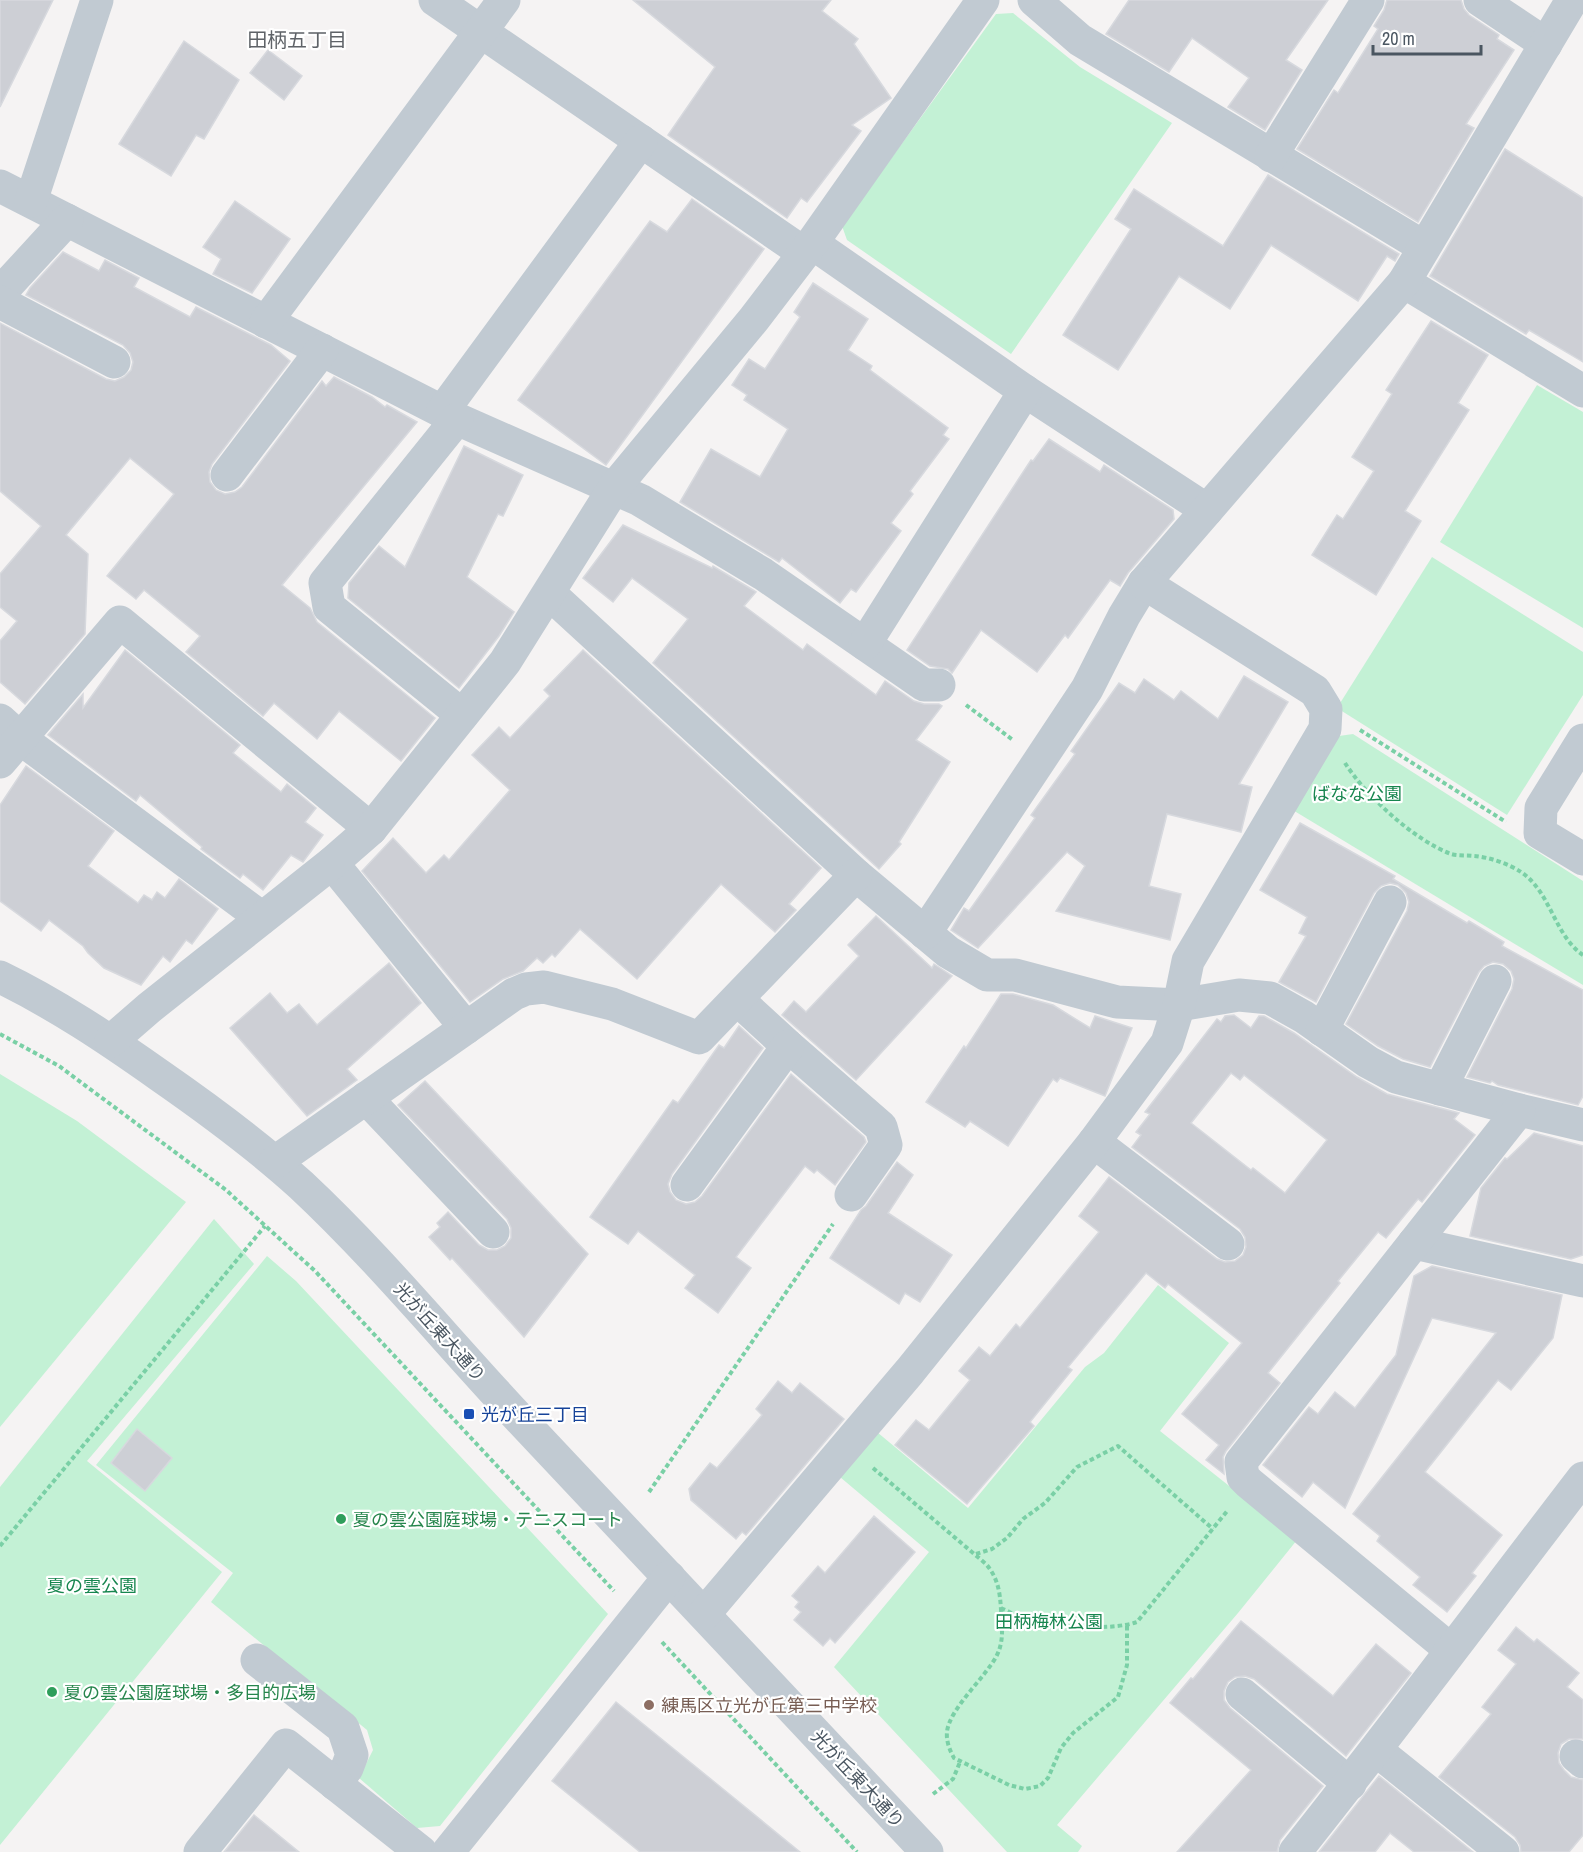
<svg xmlns="http://www.w3.org/2000/svg" width="1583" height="1852" viewBox="0 0 1583 1852" font-family="'Archivo Narrow','Noto Sans JP',sans-serif">
  <style>
    .green { fill: #c3f1d5 }
    .building { fill: #cdcfd5; stroke: #d7d9de; stroke-width: 1.5; fill-rule: evenodd }
    .lines { fill: none; stroke-linecap: round; stroke-linejoin: round }
    .path { stroke: #7ad0a6; stroke-width: 4; stroke-dasharray: 4.5 3; stroke-linecap: butt }
    .minor { stroke: #c1cad2; stroke-width: 33 }
    .transit-dot { fill: #1a4fb4; stroke: #fff; stroke-width: 2 }
    .leisure-dot { fill: #2e9e5b; stroke: #fff; stroke-width: 2 }
    .education-dot { fill: #8d6e63; stroke: #fff; stroke-width: 2 }
    .labels { text-anchor: middle; dominant-baseline: central; stroke-width: 4.5; stroke-linejoin: round; paint-order: stroke }
    .park-label { font-size: 18px; fill: #17864f; stroke: #fff }
    .street-label { font-size: 18px; fill: #4a5661; stroke: #fff }
    .transit-label { font-size: 18px; fill: #164399; stroke: #fff; text-anchor: start }
    .leisure-label { font-size: 18px; fill: #27864d; stroke: #fff; text-anchor: start }
    .education-label { font-size: 18px; fill: #785e54; stroke: #fff; text-anchor: start }
    .neighbourhood-label { font-size: 20px; fill: #5f6368; stroke: #fff }
  </style>
  <rect width="100%" height="100%" fill="#f5f3f3"/>
  <g class="green">
    <path d="M1013,13L1080,67L1172,123L1011,354L847,240L842,226L996,14Z"/>
    <path d="M1537,385L1583,412V628L1440,542Z"/>
    <path d="M1432,557L1583,652V695L1507,815L1337,708Z"/>
    <path d="M1353,734L1583,881V985L1291,809L1332,737Z"/>
    <path d="M0,1074L77,1121L186,1202L0,1427Z"/>
    <path d="M214,1219L254,1264L87,1461L222,1572L0,1845V1487Z"/>
    <path d="M267,1256L296,1281L608,1614L440,1826L417,1828L359,1778L373,1750L367,1730L211,1602L233,1573L96,1465Z"/>
    <path d="M1158,1285L1229,1343L1160,1431L1297,1540L1238,1613L1057,1825L1082,1846L1078,1852H1007L834,1667L929,1552L840,1477L877,1432L968,1508L1085,1367L1104,1353Z"/>
  </g>
  <g class="building">
    <path d="M0,0H53L0,107Z"/>
    <path d="M633,0H831L822,11L858,39L854,44L891,98L852,125L861,131L807,202L801,198L787,218L668,135L715,67Z"/>
    <path d="M1129,0H1328L1286,60L1302,70L1265,130L1228,107L1249,78L1192,38L1169,72L1106,34Z"/>
    <path d="M1387,0H1461L1464,9L1469,15L1499,35L1497,39L1514,50L1466,124L1474,128L1418,222L1297,149L1334,90L1338,93L1378,29L1374,26L1384,10Z"/>
    <path d="M184,41L239,80L204,139L196,135L171,176L119,144Z"/>
    <path d="M268,50L302,76L284,100L250,73Z"/>
    <path d="M1505,149L1583,198V362L1529,330L1526,334L1430,276Z"/>
    <path d="M1268,175L1399,254L1395,261L1387,256L1358,301L1271,245L1230,309L1179,276L1118,370L1063,335L1131,229L1115,219L1134,189L1223,246Z"/>
    <path d="M692,199L764,249L606,465L518,400L650,221L667,232Z"/>
    <path d="M235,201L290,239L252,293L213,274L221,259L203,247Z"/>
    <path d="M63,252L99,271L105,260L139,278L134,287L190,317L196,307L271,345L290,361L212,464L209,472L210,482L216,490L225,494L235,492L242,487L322,381L326,386L334,377L372,397L385,407L387,405L417,422L282,585L310,608L317,622L435,718L401,761L339,711L317,739L274,703L263,716L186,652L200,636L144,590L136,599L107,576L174,494L130,458L66,535L88,554L85,634L25,704L0,682V641L17,621L0,607V574L41,526L0,491V323L106,379L115,381L124,377L131,370L133,362L130,353L123,345L26,295L30,288Z"/>
    <path d="M813,283L868,319L848,350L872,366L870,370L948,428L943,435L949,439L910,491L913,494L891,523L901,531L856,592L851,589L840,603L782,558L779,562L680,502L711,449L760,477L788,429L744,400L747,395L732,385L749,359L765,369L800,317L794,312Z"/>
    <path d="M1431,321L1488,355L1458,403L1469,410L1405,511L1421,521L1376,595L1312,555L1337,515L1343,519L1374,471L1352,457L1392,394L1386,390Z"/>
    <path d="M1049,439L1100,472L1104,465L1173,510L1174,519L1128,573L1120,586L1110,580L1068,638L1065,635L1037,672L981,630L952,673L948,669L930,666L907,650L1031,460L1033,461Z"/>
    <path d="M464,446L523,475L503,516L498,514L467,577L514,612L499,636L459,688L348,598L349,583L379,546L405,567Z"/>
    <path d="M623,525L712,568L713,566L753,590L756,592L744,606L803,650L807,644L876,695L885,681L914,701L924,704H939L942,706L916,740L950,762L899,842L901,844L879,869L653,663L688,619L632,578L613,602L583,578Z"/>
    <path d="M125,650L240,745L233,753L281,792L287,784L316,808L305,822L323,835L303,862L291,855L263,890L243,874L240,878L201,849L202,847L140,795L136,801L48,735L83,694V708Z"/>
    <path d="M583,650L821,868L789,904L796,910L775,932L721,884L637,979L580,929L555,957L552,954L543,963L537,958L523,971L503,979L470,1002L362,871L393,838L426,873L444,855L449,860L510,790L472,755L499,727L510,738L550,696L544,690Z"/>
    <path d="M1244,676L1288,702L1239,784L1252,787L1241,832L1167,814L1149,886L1181,894L1170,940L1056,911L1085,866L1067,852L978,948L951,930L964,908L969,911L1035,818L1031,815L1075,754L1071,751L1119,683L1135,693L1144,679L1174,700L1181,691L1218,719Z"/>
    <path d="M26,766L114,831L88,866L138,903L144,895L152,900L157,892L165,898L179,879L218,909L192,944L186,940L170,962L163,956L141,985L104,968L88,953L83,946L49,920L41,931L0,901V805Z"/>
    <path d="M1300,823L1395,876L1393,879L1467,923L1469,921L1504,942L1502,946L1583,990V1096L1578,1105L1498,1085L1492,1081L1490,1083L1467,1077L1512,989L1514,979L1511,971L1503,964L1493,962L1484,966L1479,972L1430,1067L1403,1059L1378,1046L1346,1024L1407,911L1409,902L1406,893L1398,885L1390,883L1381,886L1374,893L1316,1002L1279,982L1306,936L1299,933L1307,917L1260,890Z"/>
    <path d="M876,916L932,968L934,964L952,976L856,1080L782,1015L794,1001L806,1012L859,956L848,945Z"/>
    <path d="M389,963L421,1003L347,1069L357,1080L307,1116L230,1028L270,993L287,1013L299,1004L317,1025Z"/>
    <path d="M1001,994H1013L1053,1005L1090,1028L1095,1016L1132,1028L1105,1096L1060,1078L1057,1082L1053,1079L1008,1146L970,1121L965,1127L926,1102L964,1046L966,1048Z"/>
    <path d="M1234,1015L1251,1028L1259,1016H1264L1294,1033L1357,1077L1387,1094L1459,1113L1454,1119L1475,1135L1422,1202L1418,1199L1386,1238L1378,1232L1338,1281L1340,1283L1268,1373L1280,1383L1226,1451L1223,1457L1224,1474L1206,1460L1219,1445L1182,1414L1242,1343L1168,1284L1165,1288L1146,1273L1068,1367L1072,1370L1030,1422L1034,1426L967,1504L895,1445L916,1420L929,1430L970,1380L959,1371L979,1347L990,1356L1016,1324L1020,1328L1099,1232L1079,1216L1109,1177L1217,1259L1225,1262L1235,1261L1243,1255L1246,1247L1245,1237L1240,1229L1132,1147L1141,1135L1136,1132L1150,1114L1145,1112L1217,1019L1221,1022L1225,1016ZM1231,1073L1240,1080L1244,1075L1327,1140L1285,1193L1253,1168L1251,1170L1191,1123Z"/>
    <path d="M739,1026L763,1048L672,1174L668,1184L670,1192L676,1200L686,1204L695,1202L702,1196L791,1074L864,1137L866,1142L835,1185L817,1170L814,1173L805,1166L736,1257L751,1268L718,1313L685,1288L695,1275L638,1231L628,1244L590,1217L673,1100L678,1103L719,1045L724,1048Z"/>
    <path d="M425,1081L588,1254L524,1337L452,1258L450,1260L429,1237L440,1227L437,1223L448,1212L479,1245L488,1250H497L505,1246L511,1238V1228L507,1219L398,1105Z"/>
    <path d="M1534,1133L1583,1146V1255L1571,1259L1470,1236L1481,1188L1505,1158L1507,1159Z"/>
    <path d="M897,1162L913,1175L888,1213L952,1255L920,1302L905,1293L899,1304L830,1258L861,1210L866,1206Z"/>
    <path d="M1432,1266L1562,1295L1553,1338L1511,1390L1498,1380L1425,1472L1502,1535L1472,1573L1476,1576L1447,1612L1413,1585L1420,1577L1377,1541L1380,1536L1353,1514L1496,1333L1432,1318L1345,1508L1313,1482L1302,1497L1263,1465L1309,1407L1318,1414L1335,1392L1355,1408L1396,1355L1414,1276Z"/>
    <path d="M778,1381L792,1393L800,1383L844,1419L746,1535L742,1532L736,1539L691,1500L689,1489L710,1463L717,1468L762,1415L756,1409Z"/>
    <path d="M137,1429L172,1458L145,1491L111,1463Z"/>
    <path d="M874,1516L915,1552L835,1643L830,1638L823,1646L794,1620L801,1612L795,1607L799,1602L792,1596L818,1566L825,1573Z"/>
    <path d="M1241,1621L1333,1696L1376,1644L1411,1673L1346,1756L1254,1679L1245,1676L1235,1677L1228,1682L1224,1691V1700L1230,1708L1323,1786L1280,1840L1277,1852H1177L1251,1770L1170,1703L1191,1678L1193,1679Z"/>
    <path d="M1516,1627L1534,1642L1537,1639L1579,1673L1567,1687L1583,1700V1739H1569L1561,1744L1558,1753L1559,1763L1564,1770L1571,1777L1583,1780V1835L1569,1852H1521L1520,1845L1515,1837L1439,1777L1491,1714L1482,1707L1516,1664L1498,1650Z"/>
    <path d="M616,1702L712,1780L800,1852H640L552,1781Z"/>
    <path d="M1379,1776L1473,1852H1414L1390,1833L1375,1852H1319Z"/>
    <path d="M254,1815L299,1852H224Z"/>
  </g>
  <g class="lines">
    <g class="path">
      <path d="M966,705L1013,740"/>
      <path d="M1360,730L1506,822"/>
      <path d="M1345,763C1366,796 1414,840 1451,854C1458,856 1466,855 1474,856C1489,857 1509,864 1521,872C1551,892 1554,935 1583,955"/>
      <path d="M0,1034L59,1066L226,1190L315,1271L614,1591"/>
      <path d="M873,1468L986,1564C998,1578 1000,1592 1001,1610C1002,1626 1004,1641 997,1655C986,1677 949,1709 947,1732C946,1741 950,1751 954,1758L1009,1785L1025,1789L1040,1786L1048,1778L1061,1748L1073,1733L1118,1697L1127,1665V1626"/>
      <path d="M649,1492L833,1224"/>
      <path d="M0,1546L265,1226"/>
      <path d="M976,1554L992,1549L1007,1538L1023,1519L1045,1503L1077,1467L1118,1446L1213,1529"/>
      <path d="M1001,1608C1012,1613 1024,1620 1035,1623C1059,1628 1115,1630 1137,1622L1228,1510"/>
      <path d="M662,1642L857,1852"/>
      <path d="M933,1794L953,1779L960,1762"/>
    </g>
    <g class="minor">
      <path d="M435,0L804,253"/>
      <path d="M1034,0L1080,40L1424,247"/>
      <path d="M1480,0L1546,44"/>
      <path d="M1271,156L1368,0"/>
      <path d="M0,186L457,419L640,500L763,574L924,685H939"/>
      <path d="M31,201L97,0"/>
      <path d="M812,243L1025,391L1207,510"/>
      <path d="M1404,282L1583,391"/>
      <path d="M0,293L67,220"/>
      <path d="M0,302L114,362"/>
      <path d="M266,322L504,0"/>
      <path d="M442,412L641,141"/>
      <path d="M457,419L325,583L329,607L462,715"/>
      <path d="M227,475L322,350"/>
      <path d="M550,594L856,875L948,952L987,975H1015L1117,1002L1179,1005L1239,995L1270,998L1304,1017L1368,1062L1396,1077L1519,1110L1583,1125"/>
      <path d="M865,644L1025,391"/>
      <path d="M0,720L21,739L262,918"/>
      <path d="M1583,740L1541,808L1540,833L1583,859"/>
      <path d="M0,762L120,622L371,829"/>
      <path d="M332,863L466,1028"/>
      <path d="M925,933L1087,689L1124,616L1144,583L1404,282L1572,0"/>
      <path d="M0,977C56,1004 108,1039 159,1075C208,1109 257,1145 301,1185C378,1257 445,1339 517,1416C654,1561 790,1707 927,1852"/>
      <path d="M738,1000L788,1046L881,1127L886,1145L851,1195"/>
      <path d="M1322,1030L1390,902"/>
      <path d="M111,1041L149,1008L332,863L371,829L505,662L614,488L754,319L812,243L983,0"/>
      <path d="M1440,1089L1495,981"/>
      <path d="M366,1098L493,1232"/>
      <path d="M1094,1142L1228,1244"/>
      <path d="M275,1162L466,1028L514,994L526,989L544,987L612,1004L699,1038L856,875"/>
      <path d="M687,1185L788,1046"/>
      <path d="M1414,1243L1583,1281"/>
      <path d="M704,1614L910,1371L1094,1142L1167,1043L1179,1005L1188,961L1325,729L1326,709L1315,691L1144,583"/>
      <path d="M1451,1650L1249,1483L1243,1477L1241,1462L1519,1110"/>
      <path d="M257,1660L343,1728L352,1755L347,1768L335,1784"/>
      <path d="M1242,1694L1350,1784"/>
      <path d="M1376,1750L1503,1852"/>
      <path d="M1576,1756L1583,1762"/>
      <path d="M200,1852L286,1745L421,1852"/>
      <path d="M448,1852L669,1577"/>
      <path d="M1295,1852C1393,1729 1487,1603 1583,1478"/>
    </g>
  </g>
  <rect class="transit-dot" x="463" y="1408" width="12" height="12" rx="3"/>
  <g class="leisure-dot">
    <circle cx="341" cy="1519" r="6"/>
    <circle cx="52" cy="1692" r="6"/>
  </g>
  <circle class="education-dot" cx="649" cy="1705" r="6"/>
  <g class="labels">
    <g class="park-label">
      <text x="1357" y="793">ばなな公園</text>
      <text x="92" y="1585">夏の雲公園</text>
      <text x="1049" y="1621">田柄梅林公園</text>
    </g>
    <g class="street-label">
      <text transform="translate(440 1332) rotate(48)">光が丘東大通り</text>
      <text transform="translate(858 1779) rotate(47)">光が丘東大通り</text>
    </g>
    <g class="transit-label">
      <text x="481" y="1414">光が丘三丁目</text>
    </g>
    <g class="leisure-label">
      <text x="353" y="1519">夏の雲公園庭球場・テニスコート</text>
      <text x="64" y="1692">夏の雲公園庭球場・多目的広場</text>
    </g>
    <g class="education-label">
      <text x="661" y="1705">練馬区立光が丘第三中学校</text>
    </g>
    <g class="neighbourhood-label">
      <text x="297" y="39">田柄五丁目</text>
    </g>
  </g>
  <path d="M1373 45v9h108v-9" fill="none" stroke="#4a5661" stroke-width="3"/>
  <text x="1382" y="45" font-size="18" fill="#4a5661" stroke="#ffffff" stroke-width="4.5" paint-order="stroke">20 m</text>
</svg>
